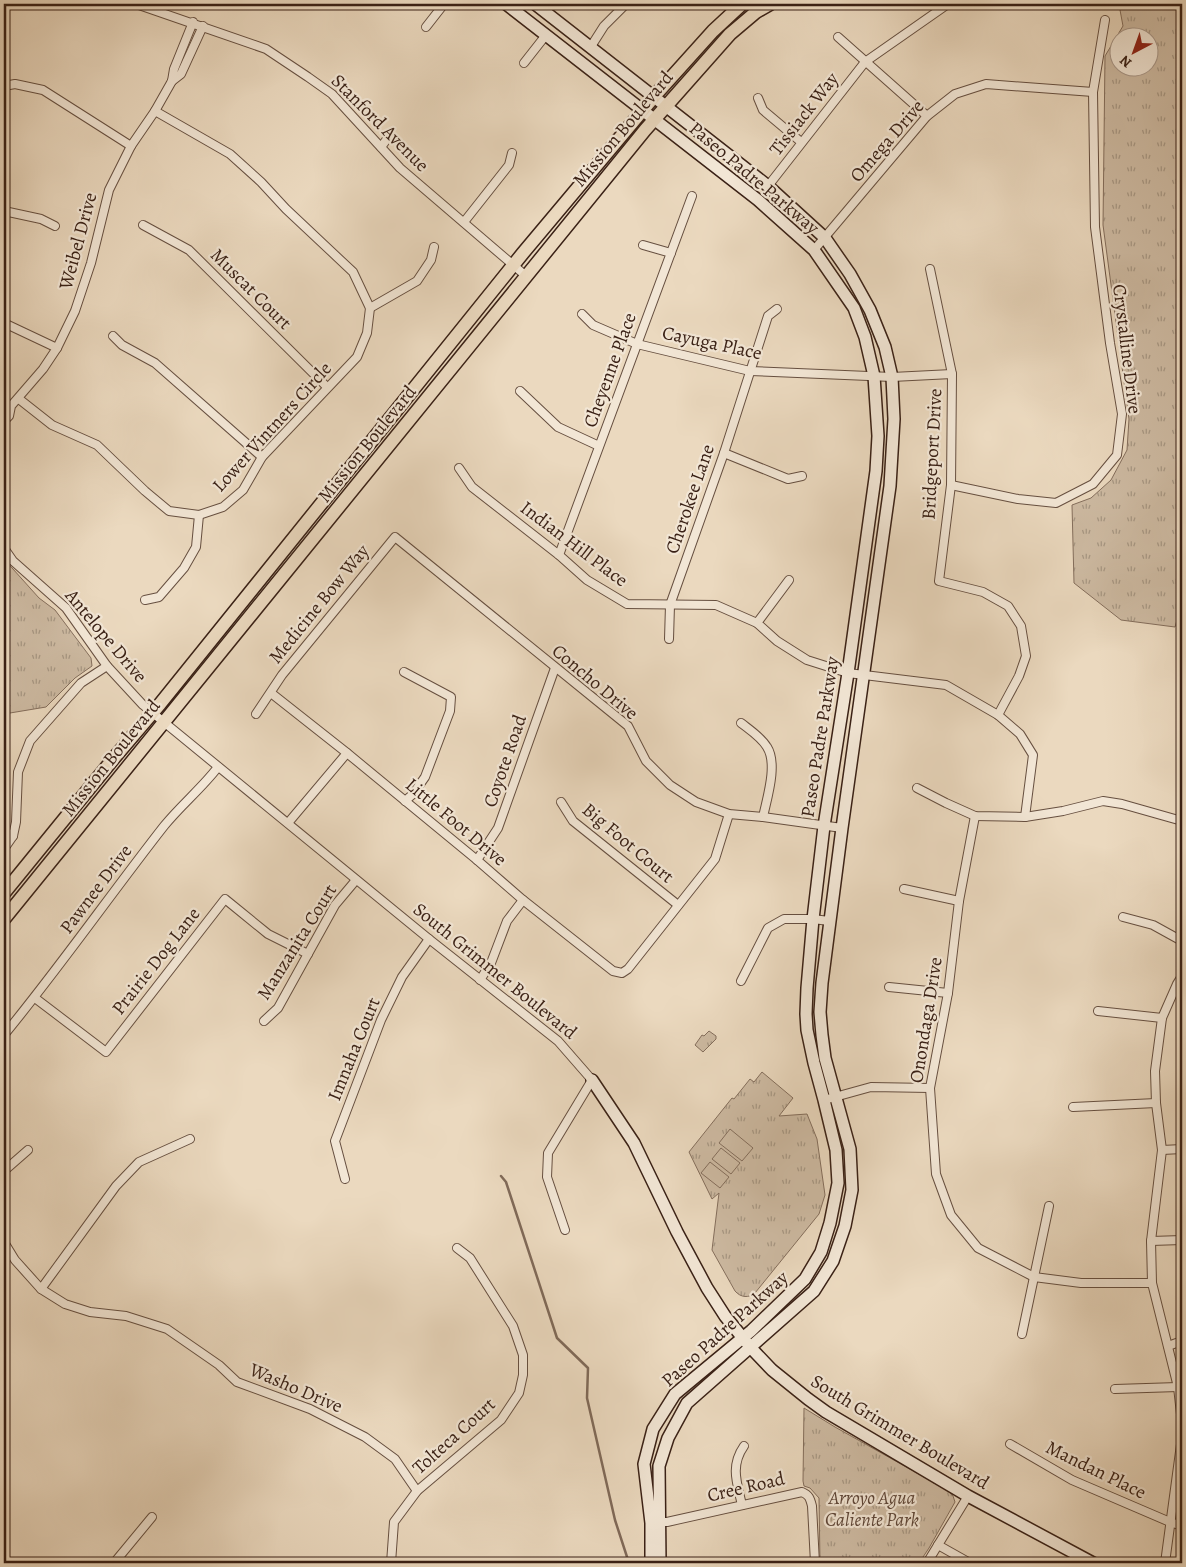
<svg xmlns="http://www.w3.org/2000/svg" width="1186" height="1567" viewBox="0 0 1186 1567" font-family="Alegreya,serif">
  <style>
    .grass { fill: url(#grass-tufts); stroke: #846e5c; fill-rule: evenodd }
    .garden { fill: #cdbaa2; stroke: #846e5c }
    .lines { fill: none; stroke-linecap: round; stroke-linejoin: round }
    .stream { stroke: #806a59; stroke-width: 2.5 }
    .street-casing { stroke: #664f40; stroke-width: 10 }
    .secondary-casing { stroke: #3a2116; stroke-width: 14 }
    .primary-casing { stroke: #3a2116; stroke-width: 15 }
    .street { stroke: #f2e6d5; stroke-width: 8 }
    .secondary { stroke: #f2e6d5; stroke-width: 11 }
    .primary { stroke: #ebd9bf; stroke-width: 12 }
    .labels { text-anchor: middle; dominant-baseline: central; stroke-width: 4.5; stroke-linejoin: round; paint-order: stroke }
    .street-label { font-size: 19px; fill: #3a2116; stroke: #f2e6d5 }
    .park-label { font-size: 19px; font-style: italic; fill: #5f4739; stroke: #f2e6d5 }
  </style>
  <defs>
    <pattern id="grass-tufts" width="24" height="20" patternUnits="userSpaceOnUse" patternTransform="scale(1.25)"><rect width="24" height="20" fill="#cdbaa2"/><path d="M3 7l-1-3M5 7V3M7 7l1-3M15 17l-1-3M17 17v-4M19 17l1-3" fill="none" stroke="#a79783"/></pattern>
  </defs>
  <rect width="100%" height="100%" fill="#ebd9bf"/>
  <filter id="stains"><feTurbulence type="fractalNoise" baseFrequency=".004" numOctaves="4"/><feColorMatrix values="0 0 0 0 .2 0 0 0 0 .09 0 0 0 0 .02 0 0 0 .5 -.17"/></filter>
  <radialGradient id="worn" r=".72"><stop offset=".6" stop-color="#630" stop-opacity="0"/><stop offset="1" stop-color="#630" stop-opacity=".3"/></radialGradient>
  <g class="grass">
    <path d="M1127,4H1182V602L1175,627L1121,620L1074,583L1072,505L1091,498L1111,480L1127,450L1129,419L1103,225L1105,56L1123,26L1120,10ZM1118,38H1148V68H1118Z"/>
    <path d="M4,559L39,598L55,610L91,658L92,666L75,678L46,707L4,714Z"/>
    <path d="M709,1031L716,1036V1039L703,1052L695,1045L702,1035L704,1036Z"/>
    <path d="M762,1072L793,1098L779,1116L807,1114L817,1139L825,1195L819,1214L755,1293C749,1298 741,1298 735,1291L712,1250L719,1193L712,1199L689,1152L732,1098L734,1099L750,1079L754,1082Z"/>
    <path d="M804,1408L835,1427L949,1491L953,1496L955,1502L929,1548L919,1563H820L819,1498L810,1488L804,1486L803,1481Z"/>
  </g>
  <g class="garden">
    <path d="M730,1129L753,1148L742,1161L719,1143Z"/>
    <path d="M721,1148L740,1163L731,1174L712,1159Z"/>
    <path d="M710,1162L729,1177L720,1188L701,1173Z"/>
  </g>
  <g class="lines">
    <path class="stream" d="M501,1176L506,1182L557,1338L588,1368L587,1398L615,1520L629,1563"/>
    <g class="street-casing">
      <g id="street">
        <path d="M136,4L266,49L308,77L332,94L400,168L526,276"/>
        <path d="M426,27L444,4"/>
        <path d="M838,37L927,116"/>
        <path d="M590,48L604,26L626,4"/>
        <path d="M524,63L546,35"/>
        <path d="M172,81L181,74L203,26"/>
        <path d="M4,86L15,84L43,90L131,146"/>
        <path d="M758,98L763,110L801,142"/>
        <path d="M381,147L390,135"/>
        <path d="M768,186L865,62L948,4"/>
        <path d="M4,211L41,219L55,226"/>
        <path d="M464,222L509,165L512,153"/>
        <path d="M143,225L189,250L327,387"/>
        <path d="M643,245L671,253"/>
        <path d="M814,250L927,116L955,94L986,84L1093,92"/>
        <path d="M930,269L952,374L951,485L939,581L983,592L1008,606L1021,626L1026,656L1019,676L998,715"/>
        <path d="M370,308L417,281L431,260L434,247"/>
        <path d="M582,314L593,325L637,344L750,371L892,377L952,374"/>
        <path d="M4,323L57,348"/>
        <path d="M113,336L122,345L155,363L262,457"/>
        <path d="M520,391L558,427L599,446"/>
        <path d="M19,399L52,425L97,445L145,491L169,511L199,515L223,507L243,490L262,457L357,357L367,333L370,308L353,272L286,209L261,182L230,154L155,111"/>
        <path d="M4,421L9,416L11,406L43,369L57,348L75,311L91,263L109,190L131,146L155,111L172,81L174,69L193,22"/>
        <path d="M724,453L788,479L802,476"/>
        <path d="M459,468L472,487L559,555L587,580L627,604L716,605L757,623L777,641L807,660L848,673L946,685L998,715L1020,734L1033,755L1025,817"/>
        <path d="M951,485L1018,499L1056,503L1093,484L1117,455L1122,414L1110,343L1095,227L1093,92L1105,20"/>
        <path d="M4,548L13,561L66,608L107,666L143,705L429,939L558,1041L592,1080L548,1153L547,1177L565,1230"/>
        <path d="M559,555L692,196"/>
        <path d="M145,600L159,597L184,568L196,547L199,515"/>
        <path d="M757,623L789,580"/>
        <path d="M669,639L670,605L724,453L768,316L777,309"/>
        <path d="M404,672L451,697L450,711L425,777L413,794L405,801"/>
        <path d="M271,693L347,753L477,860L523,900L613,971L622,973L628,969L715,859L729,814"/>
        <path d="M256,714L282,675L395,537L628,726L646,761L670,785L696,802L729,814L763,817L842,828"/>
        <path d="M741,723C750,730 761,737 767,747C778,764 767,798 763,817"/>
        <path d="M917,788L946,803L975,816L1025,817L1063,811L1103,801L1122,804L1182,821"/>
        <path d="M561,802L573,821L678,905"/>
        <path d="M975,816L959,901L948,993L930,1088L936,1174L951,1215L978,1248L1034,1277L1081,1283H1152"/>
        <path d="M288,823L347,753"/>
        <path d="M4,831L13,836"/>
        <path d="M4,849L13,836L16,822L18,772L30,741L81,683L107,666"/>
        <path d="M477,860L498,828L555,668"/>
        <path d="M904,889L959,901"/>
        <path d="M1123,917L1153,925L1182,941"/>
        <path d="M1182,976L1177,984L1162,1018L1155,1071L1156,1103L1162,1150L1151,1241L1152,1283L1178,1387L1182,1423"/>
        <path d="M480,980L491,963L507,921L523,900"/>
        <path d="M741,981L768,928L784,919H813L829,921"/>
        <path d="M889,987L948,993"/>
        <path d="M35,998L106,1052L225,899L268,934L308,954"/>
        <path d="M1098,1011L1162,1018"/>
        <path d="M264,1021L278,1008L335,905L356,880"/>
        <path d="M4,1035C60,967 110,895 164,826C181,805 202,788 218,767"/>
        <path d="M824,1100L871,1087L930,1088"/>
        <path d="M1073,1107L1156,1103"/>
        <path d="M1162,1150L1182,1149"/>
        <path d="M4,1171L28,1150"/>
        <path d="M345,1179L335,1141L381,1020L402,977L429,939"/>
        <path d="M1151,1241L1182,1240"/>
        <path d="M4,1242L15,1260L41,1289L65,1304L90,1312L126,1316L167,1329L219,1365L237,1382L310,1409L365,1437L395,1459L417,1491"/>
        <path d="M41,1289L116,1186L139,1162L190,1139"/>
        <path d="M1022,1334L1049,1206"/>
        <path d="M1168,1346L1182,1341"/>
        <path d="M1115,1389L1178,1387"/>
        <path d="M1010,1444L1072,1480L1170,1522L1182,1526"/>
        <path d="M742,1505C737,1483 730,1466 744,1446"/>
        <path d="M655,1522H667L802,1492C809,1495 810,1498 812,1506L815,1563"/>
        <path d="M938,1545L970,1563"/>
        <path d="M114,1563L152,1517"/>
        <path d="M391,1563L394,1522L417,1491L501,1420L519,1393L523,1375V1355L513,1326L470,1258L457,1248"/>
        <path d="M927,1563L968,1496"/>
        <path d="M1165,1563L1182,1437"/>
      </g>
    </g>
    <g class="secondary-casing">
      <g id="secondary">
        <path d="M506,4L758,200L814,250L854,308L865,337L874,376L878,436L876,471L848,673L824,826L813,919L807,988L806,1014L807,1030L814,1063L824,1100L836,1150L838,1183L830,1223L821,1252L805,1279L751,1331L675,1394L653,1429L644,1464L651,1523V1563"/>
        <path d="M535,4L768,186L825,238L850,274L870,310L885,347L892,377L894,419L890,486L842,828L822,983L820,1012L822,1035L825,1058L850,1149L852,1190L845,1226L833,1261L814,1291L687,1403L668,1438L659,1466L660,1563"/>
        <path d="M592,1080L634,1143L677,1232L707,1288L725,1316L751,1348L772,1370L808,1399L826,1412L968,1496L1093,1563"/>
      </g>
    </g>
    <g class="primary-casing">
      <g id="primary">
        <path d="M4,893L114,758L160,704L523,253L659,91L713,31L742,4"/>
        <path d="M4,919L645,130L730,34L756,12L770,4"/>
      </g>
    </g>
    <use href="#street" class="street"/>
    <use href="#secondary" class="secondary"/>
    <use href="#primary" class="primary"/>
  </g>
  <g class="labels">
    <g class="street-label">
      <text transform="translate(804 114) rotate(-52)">Tissiack Way</text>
      <text transform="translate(380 123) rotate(45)">Stanford Avenue</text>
      <text transform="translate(623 129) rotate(-50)">Mission Boulevard</text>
      <text transform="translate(887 141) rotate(-49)">Omega Drive</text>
      <text transform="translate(754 178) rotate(40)">Paseo Padre Parkway</text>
      <text transform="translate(78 241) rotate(-75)">Weibel Drive</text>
      <text transform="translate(251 289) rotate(45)">Muscat Court</text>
      <text transform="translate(712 343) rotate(12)">Cayuga Place</text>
      <text transform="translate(1127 349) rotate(83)">Crystalline Drive</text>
      <text transform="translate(610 370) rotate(-70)">Cheyenne Place</text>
      <text transform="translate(272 427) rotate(-48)">Lower Vintners Circle</text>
      <text transform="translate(367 444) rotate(-51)">Mission Boulevard</text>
      <text transform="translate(932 454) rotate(-87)">Bridgeport Drive</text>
      <text transform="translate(690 499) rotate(-71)">Cherokee Lane</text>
      <text transform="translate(574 544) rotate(37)">Indian Hill Place</text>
      <text transform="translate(319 604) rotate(-51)">Medicine Bow Way</text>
      <text transform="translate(106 636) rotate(50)">Antelope Drive</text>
      <text transform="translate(595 682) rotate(40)">Concho Drive</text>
      <text transform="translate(820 737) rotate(-81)">Paseo Padre Parkway</text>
      <text transform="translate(111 758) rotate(-51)">Mission Boulevard</text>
      <text transform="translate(505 761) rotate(-71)">Coyote Road</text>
      <text transform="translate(456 822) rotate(40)">Little Foot Drive</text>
      <text transform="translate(628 843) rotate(40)">Big Foot Court</text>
      <text transform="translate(96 889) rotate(-53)">Pawnee Drive</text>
      <text transform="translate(297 942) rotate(-58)">Manzanita Court</text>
      <text transform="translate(156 961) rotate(-52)">Prairie Dog Lane</text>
      <text transform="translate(495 971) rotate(39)">South Grimmer Boulevard</text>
      <text transform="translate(926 1020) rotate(-81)">Onondaga Drive</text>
      <text transform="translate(354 1049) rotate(-68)">Imnaha Court</text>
      <text transform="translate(725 1329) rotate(-42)">Paseo Padre Parkway</text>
      <text transform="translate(296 1388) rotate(23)">Washo Drive</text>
      <text transform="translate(900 1432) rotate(31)">South Grimmer Boulevard</text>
      <text transform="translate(454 1436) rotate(-42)">Tolteca Court</text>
      <text transform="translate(1096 1470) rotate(26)">Mandan Place</text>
      <text transform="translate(746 1487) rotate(-13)">Cree Road</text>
    </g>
    <g class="park-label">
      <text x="872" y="1498">Arroyo Agua<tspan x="872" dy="22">Caliente Park</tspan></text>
    </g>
  </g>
  <rect width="1186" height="1567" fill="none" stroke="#ebd9bf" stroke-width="20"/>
  <rect x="5" y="5" width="1176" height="1557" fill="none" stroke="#3a2116" stroke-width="2.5"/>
  <rect x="10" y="10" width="1166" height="1547" fill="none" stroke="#3a2116"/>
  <g transform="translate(1134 52) rotate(221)"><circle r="24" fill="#f2e6d5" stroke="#a89789"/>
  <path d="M0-4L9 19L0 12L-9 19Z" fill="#8f2418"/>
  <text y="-8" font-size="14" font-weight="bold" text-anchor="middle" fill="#3a2116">N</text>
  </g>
  <rect width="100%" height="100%" filter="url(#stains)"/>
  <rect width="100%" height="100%" fill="url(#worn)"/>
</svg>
